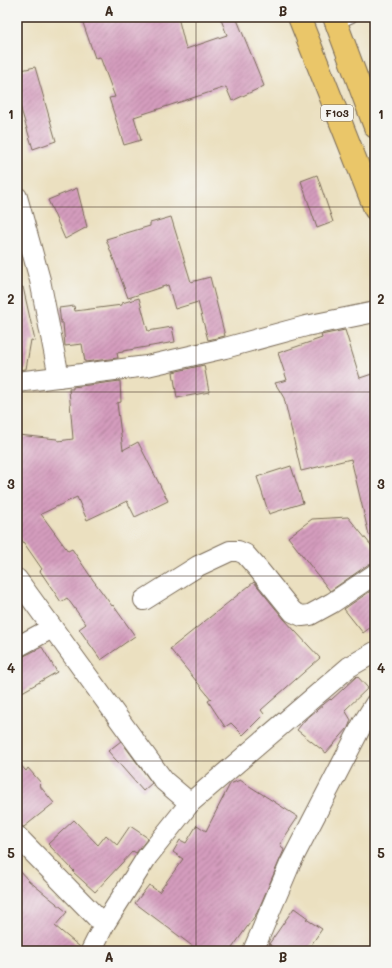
<svg xmlns="http://www.w3.org/2000/svg" width="392" height="968" viewBox="0 0 392 968" font-family="Mali,sans-serif">
  <style>
    .building { fill: url(#building-hatch) }
    .lines { fill: none; stroke-linecap: round; stroke-linejoin: round }
    .lane-casing { stroke: #796a57; stroke-width: 12 }
    .street-casing { stroke: #796a57; stroke-width: 22 }
    .primary-casing { stroke: #796a57; stroke-width: 24 }
    .lane { stroke: #fff; stroke-width: 10 }
    .street { stroke: #fff; stroke-width: 20 }
    .primary { stroke: #eac669; stroke-width: 22 }
    .grid { fill: none; stroke: #3b2a1e; stroke-width: 1; stroke-opacity: 0.55 }
    .labels { text-anchor: middle; dominant-baseline: central; stroke-width: 3; stroke-linejoin: round; paint-order: stroke }
    .shield { fill: #f6f6f2; stroke: #73675e; stroke-width: 1 }
    .shield-label { font-size: 10px; font-weight: bold; fill: #3b2a1e }
    .neatline { fill: none; stroke: #3b2a1e; stroke-width: 1.5 }
    .grid-label { font-size: 13px; text-anchor: middle; font-weight: bold; fill: #3b2a1e }
  </style>
  <defs>
    <pattern id="building-hatch" width="6" height="6" patternUnits="userSpaceOnUse"><rect width="6" height="6" fill="#d49cbd"/><path d="M-1 1l2-2M0 6l6-6M5 7l2-2" fill="none" stroke="#ad7f99"/></pattern>
  </defs>
  <rect width="100%" height="100%" fill="#f6f6f2"/>
  <filter id="ink" filterUnits="userSpaceOnUse"><feTurbulence type="fractalNoise" baseFrequency=".025" numOctaves="2"/><feDisplacementMap in="SourceGraphic" scale="8" xChannelSelector="R" yChannelSelector="G"/><feConvolveMatrix kernelMatrix="1 2 1 2 8 2 1 2 1" color-interpolation-filters="sRGB"/></filter>
  <filter id="wash" filterUnits="userSpaceOnUse"><feTurbulence type="fractalNoise" baseFrequency=".012" numOctaves="4" result="noise"/><feDisplacementMap in="SourceGraphic" scale="16" xChannelSelector="R" yChannelSelector="G"/><feGaussianBlur stdDeviation="0.9" result="paint"/><feColorMatrix in="noise" values="0 0 0 0 0 0 0 0 0 0 0 0 0 0 0 0 0 1.4 0 .05"/><feComposite in="paint" operator="in"/></filter>
  <g filter="url(#wash)">
    <rect width="100%" height="100%" fill="#ebe0c0"/>
    <g id="blocks">
      <g class="building">
        <path d="M81,17H178L186,49L227,35L220,17H236L264,86L232,101L226,87L134,117L141,140L124,145L109,98L115,97L100,57L95,58Z"/>
        <path d="M35,67L56,141L33,149L17,96V71Z"/>
        <path d="M317,175L333,222L317,228L301,181Z"/>
        <path d="M77,188L87,227L65,239L48,200Z"/>
        <path d="M171,217L191,282L210,277L225,336L208,340L198,302L175,309L168,285L128,298L106,239L150,226V223Z"/>
        <path d="M23,287L35,341L31,340L26,369L17,370V288Z"/>
        <path d="M139,298L148,331L172,327L175,342L123,351V352L117,353L118,358L85,362L82,344L65,346L63,323H61L59,308L74,306L75,311L122,305V303Z"/>
        <path d="M345,330L360,378L375,373V535H369L351,459L301,471L284,398L275,383L287,380L278,353L322,338L321,335Z"/>
        <path d="M204,365L209,392L177,398L173,372Z"/>
        <path d="M120,381L121,402L117,403L123,450L138,442L168,501L135,517L127,501L87,520L77,497L41,514L68,551L72,549L93,580L112,606L113,605L135,636L101,660L79,629L86,624L67,598L61,602L40,571L42,569L17,533V448L18,435L57,439L58,441L73,439L69,389H73V387Z"/>
        <path d="M291,466L303,503L269,514L257,477Z"/>
        <path d="M348,517L375,550V563L369,564L330,591L288,537L312,519Z"/>
        <path d="M254,582L284,619L320,658L261,710L264,714L243,735L231,723L225,727L208,701L211,699L170,649Z"/>
        <path d="M375,588V624L363,633L344,609Z"/>
        <path d="M42,647L57,672L17,695V658L22,657Z"/>
        <path d="M357,676L368,688L345,710L351,720L348,728L326,753L297,730L305,720L330,699L331,700Z"/>
        <path d="M121,741L152,783L143,791L108,751Z"/>
        <path d="M17,761L26,771L28,768L41,783L39,785L54,803L24,827L17,825Z"/>
        <path d="M240,780L298,817L280,844L284,850L257,913L230,951H199L135,903L149,885L159,892L183,859L173,852L180,840L186,843L197,825L206,831L230,784Z"/>
        <path d="M74,820L98,845L106,835L117,845L130,826L148,838L136,853L133,851L95,892L73,872L74,871L48,844Z"/>
        <path d="M17,868L29,881L67,912L55,926L80,947V951H17Z"/>
        <path d="M294,908L308,918L306,919L322,929L307,951H280L269,944Z"/>
      </g>
    </g>
  </g>
  <g filter="url(#ink)">
    <use href="#blocks" fill-opacity="0" stroke="#796a57" stroke-width="1"/>
    <g class="lines">
      <g class="lane-casing">
        <path id="lane" d="M337,24L352,17"/>
      </g>
      <g class="street-casing">
        <g id="street">
          <path d="M17,197L40,280L59,377"/>
          <path d="M17,382L147,366L225,348L306,326L375,312"/>
          <path d="M17,579L164,781L190,803"/>
          <path d="M144,600L198,566L230,551H238L245,554L259,570L293,612L302,616L310,615L332,603L375,574"/>
          <path d="M17,647L52,628"/>
          <path d="M17,836L104,925"/>
          <path d="M91,951L104,925L147,857L190,803L349,667L375,652"/>
          <path d="M253,951L290,864L363,723L375,704"/>
        </g>
      </g>
      <g class="primary-casing">
        <g id="primary">
          <path d="M299,17L375,209"/>
          <path d="M334,17L375,127"/>
        </g>
      </g>
      <use href="#lane" class="lane"/>
      <use href="#street" class="street"/>
      <use href="#primary" class="primary"/>
    </g>
  </g>
  <path class="grid" d="M196,17V951M17,207H375M17,392H375M17,576H375M17,761H375"/>
  <g class="labels">
    <rect class="shield" x="321" y="105" width="32" height="16" rx="3"/>
    <g class="shield-label">
      <text x="337" y="113">F103</text>
    </g>
  </g>
  <rect width="392" height="968" fill="none" stroke="#f6f6f2" stroke-width="44"/>
  <rect x="22" y="22" width="348" height="924" class="neatline"/>
  <g class="grid-label">
    <text x="109" y="16">A</text>
    <text x="283" y="16">B</text>
    <text x="11" y="119">1</text>
    <text x="381" y="119">1</text>
    <text x="11" y="304">2</text>
    <text x="381" y="304">2</text>
    <text x="11" y="489">3</text>
    <text x="381" y="489">3</text>
    <text x="11" y="673">4</text>
    <text x="381" y="673">4</text>
    <text x="11" y="858">5</text>
    <text x="381" y="858">5</text>
    <text x="109" y="962">A</text>
    <text x="283" y="962">B</text>
  </g>
</svg>
